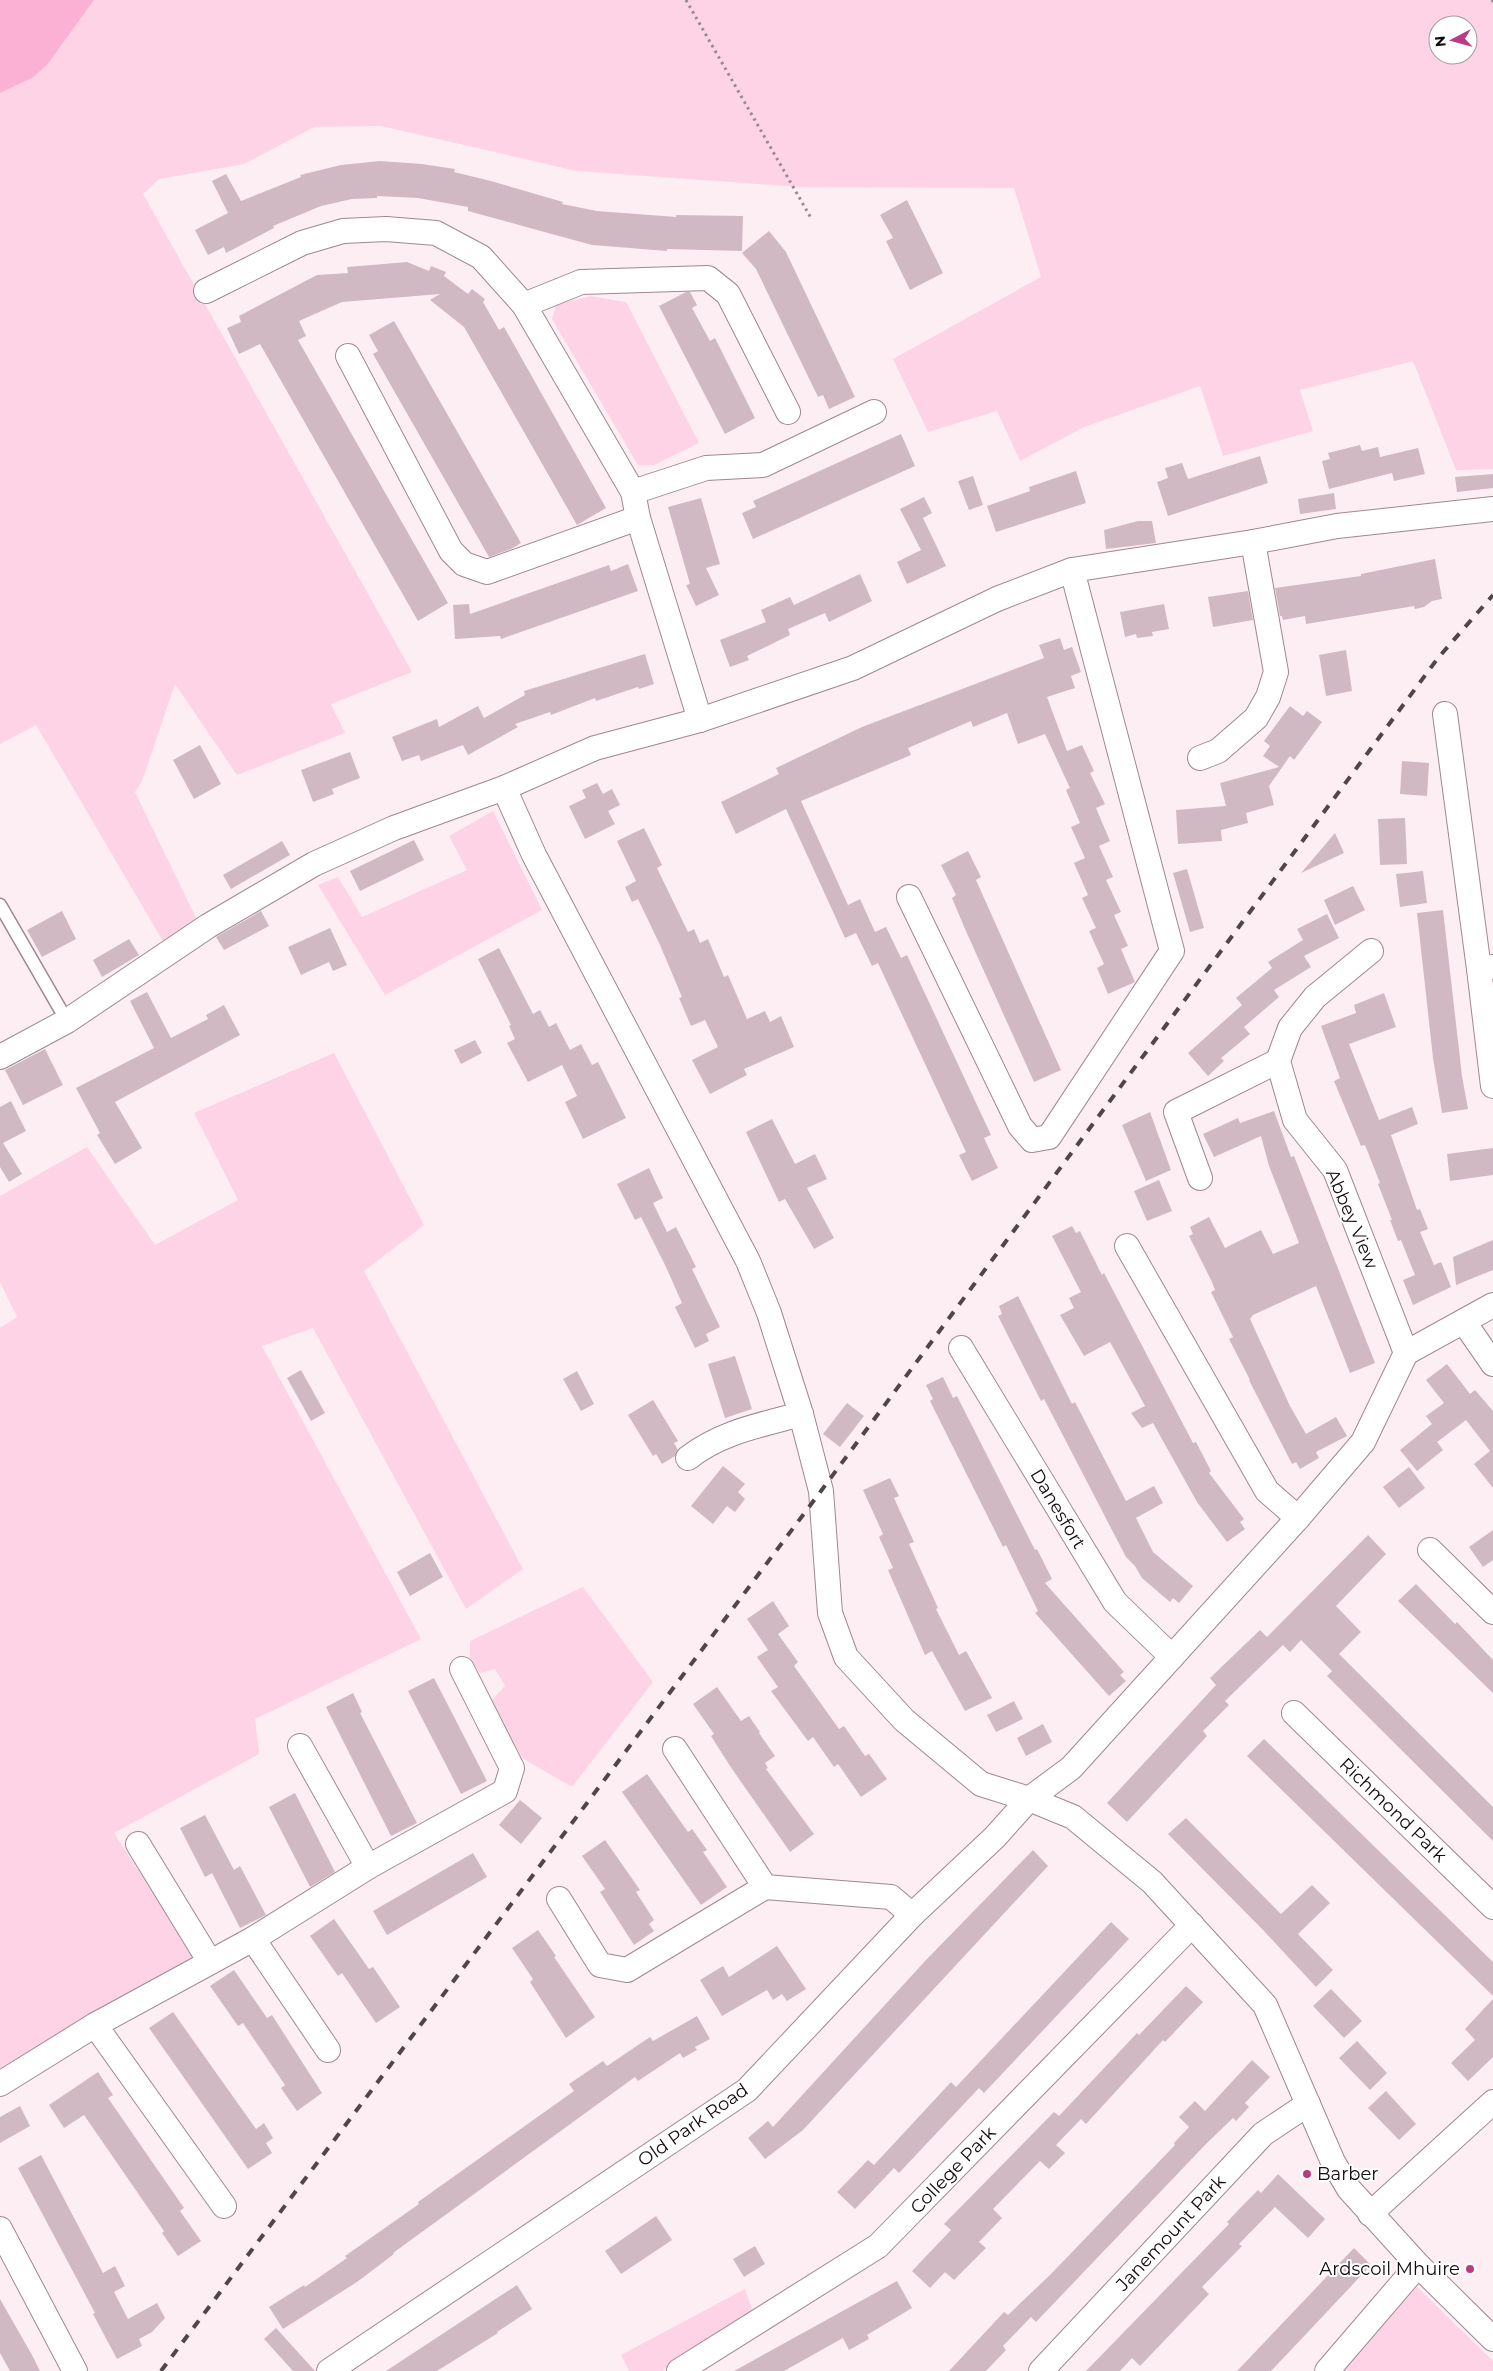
<svg xmlns="http://www.w3.org/2000/svg" width="1493" height="2371" viewBox="0 0 1493 2371" font-family="Montserrat,sans-serif">
  <style>
    .green { fill: #fed3e6; fill-rule: evenodd }
    .water { fill: #fab1d3 }
    .building { fill: #d1b9c4 }
    .lines { fill: none; stroke-linecap: round; stroke-linejoin: round }
    .service-casing { stroke: #9e8892; stroke-width: 15 }
    .minor-casing { stroke: #9e8892; stroke-width: 26 }
    .path { stroke: #968a8f; stroke-width: 3; stroke-dasharray: 2.5 4; stroke-linecap: butt }
    .service { stroke: #fff; stroke-width: 12 }
    .minor { stroke: #fff; stroke-width: 24 }
    .rail { stroke: #4f454a; stroke-width: 4; stroke-dasharray: 9 9; stroke-linecap: butt }
    .poi-dot { fill: #bb3a84; stroke: #fff; stroke-width: 2 }
    .labels { text-anchor: middle; dominant-baseline: central; stroke-width: 4; stroke-linejoin: round; paint-order: stroke }
    .street-label { font-size: 18px; fill: #120a0e; stroke: #fff }
    .poi-label { font-size: 18px; fill: #120a0e; stroke: #fff; text-anchor: start }
  </style>
  <rect width="100%" height="100%" fill="#fdeef4"/>
  <g class="green">
    <path d="M94,0H1493V469L1456,470L1413,361L1300,390L1313,431L1223,456L1200,386L1084,427L1020,461L997,411L928,432L893,359L1041,277L1014,188L800,187L577,171L381,126L314,127L244,164L159,179L143,194L412,672L331,704L345,733L237,775L175,684L142,781L135,792L197,920L167,948L36,725L0,744V93L32,78L47,65ZM1438,25H1468V55H1438Z"/>
    <path d="M590,296L626,302L699,443L654,465H638L552,319L556,305Z"/>
    <path d="M493,811L542,910L385,995L318,885L338,877L362,917L467,870L449,836Z"/>
    <path d="M334,1053L424,1225L364,1271L523,1569L466,1609L313,1328L262,1346L421,1639L255,1719L259,1754L114,1833L196,1959L0,2074V1328L17,1317L0,1282V1196L87,1147L155,1245L238,1200L194,1113Z"/>
    <path d="M583,1587L653,1682L572,1787L522,1758L492,1700L505,1686L495,1669L480,1673L470,1658V1641Z"/>
    <path d="M1417,2287L1493,2361V2371H1341Z"/>
    <path d="M745,2289L753,2312L678,2356L663,2371H629L621,2355Z"/>
  </g>
  <path class="water" d="M0,0H94L47,65L32,78L0,93Z"/>
  <g class="building">
    <path d="M380,161L422,164L455,169L454,172L491,181L563,202L562,204L597,211L676,217V215L743,216L742,251L667,249V251L592,245L468,211V207L418,198L377,196V198L352,199L321,206L273,226L274,228L226,253L224,247L208,255L195,230L228,213L212,181L226,174L241,201L301,177L300,175L341,165Z"/>
    <path d="M907,200L943,273L910,290L886,241L893,238L880,215Z"/>
    <path d="M769,231L786,252L855,397L829,409L823,395L818,397L756,269L742,253Z"/>
    <path d="M407,262L429,271L431,266L446,272L444,276L468,294L472,289L485,299L483,302L499,330L504,327L606,508L577,525L464,327L430,300L440,294L342,302L299,321L306,336L298,340L448,603L418,621L260,344L239,354L227,328L241,322L239,316L317,275L348,273L347,267Z"/>
    <path d="M686,292H690L697,305L692,308L710,341L715,338L755,418L725,434L659,306Z"/>
    <path d="M394,321L521,543L511,549L489,557L373,354L378,351L369,335Z"/>
    <path d="M901,434L915,466L753,539L742,513L756,507L753,501Z"/>
    <path d="M1360,445L1362,451L1378,447L1380,457L1418,448L1425,474L1394,481L1392,473L1329,489L1322,461L1330,459L1328,453Z"/>
    <path d="M1260,456L1268,483L1168,516L1157,482L1168,478L1165,468L1182,463L1188,479Z"/>
    <path d="M1076,471L1086,503L996,532L987,506L1030,491L1029,487Z"/>
    <path d="M1493,474V488L1457,492L1455,477Z"/>
    <path d="M973,476L983,505L969,510L958,481Z"/>
    <path d="M1334,493L1336,509L1300,514L1298,499Z"/>
    <path d="M924,497L932,513L923,518L946,566L907,584L897,562L921,550L900,509Z"/>
    <path d="M701,498L720,564L706,568L719,595L696,606L686,585L690,584L668,507Z"/>
    <path d="M1138,521H1152L1156,543L1106,549L1104,530Z"/>
    <path d="M1435,559L1442,599L1432,601L1424,607L1415,609L1414,606L1306,624L1305,616L1283,620L1282,616H1280L1275,588L1361,576V574Z"/>
    <path d="M628,564L638,591L501,639L500,636L455,639L453,605L469,604L470,614L609,565L611,571Z"/>
    <path d="M860,574L872,601L829,622L825,613L788,629L790,635L747,656L749,660L730,667L720,640L766,622L761,610L790,597L794,605Z"/>
    <path d="M1248,591L1253,620L1213,627L1208,597Z"/>
    <path d="M1164,604L1169,629L1152,632L1153,636L1137,638L1136,634L1125,637L1120,612Z"/>
    <path d="M1060,638L1064,650L1072,647L1081,672L1071,676L1075,688L1047,697L1067,751L1082,745L1094,771L1090,773L1105,804L1096,808L1110,841L1099,846L1113,877L1106,880L1121,912L1114,915L1128,946L1121,949L1135,982L1108,994L1097,968L1104,964L1089,931L1096,928L1082,898L1088,895L1074,863L1085,858L1071,827L1080,823L1066,790L1070,788L1045,734L1018,744L1007,713L973,727L971,721L908,748L911,755L801,801L848,905L860,899L875,932L886,927L901,958L907,955L991,1135L984,1138L998,1168L972,1181L959,1155L966,1152L878,963L872,966L856,933L845,938L786,809L736,834L721,802L779,774L776,768L862,727L1044,658L1039,645Z"/>
    <path d="M1346,650L1352,691L1326,696L1319,655Z"/>
    <path d="M645,654L654,684L639,689L638,687L596,701L595,698L551,715L550,712L515,724L518,727L468,755L463,745L421,761L419,755L402,761L392,737L437,719L439,727L478,706L484,718L525,695L524,691Z"/>
    <path d="M1290,706L1303,716L1307,711L1322,722L1294,760L1290,756L1269,786L1274,805L1246,813L1248,823L1221,830L1222,841L1178,844L1176,810L1226,806L1220,783L1279,767L1263,756L1270,746L1264,741Z"/>
    <path d="M200,745L221,784L194,799L173,760Z"/>
    <path d="M350,752L360,778L332,789L334,794L313,802L301,770Z"/>
    <path d="M1402,761L1429,763L1427,796L1400,794Z"/>
    <path d="M597,783L603,794L612,789L620,805L608,811L615,824L585,839L569,806L586,798L582,790Z"/>
    <path d="M1405,818L1407,864L1380,865L1378,819Z"/>
    <path d="M644,828L662,865L657,868L688,932L694,929L700,943L708,939L724,977L728,975L747,1019L765,1011L770,1022L781,1016L794,1047L744,1069L747,1075L710,1094L692,1060L718,1047L705,1020L691,1026L679,998L682,997L660,945L638,899L632,902L625,887L636,881L617,841Z"/>
    <path d="M1335,833L1344,853L1301,873Z"/>
    <path d="M414,840L424,860L360,891L350,871Z"/>
    <path d="M282,841L290,855L231,889L223,875Z"/>
    <path d="M968,851L981,877L976,880L1061,1070L1034,1082L965,929L952,898L956,895L941,865Z"/>
    <path d="M1187,869L1204,928L1190,932L1173,873Z"/>
    <path d="M1423,871L1427,903L1400,907L1396,874Z"/>
    <path d="M1353,886L1365,910L1335,925L1324,900Z"/>
    <path d="M1443,910L1462,1076L1468,1109L1442,1113L1433,1058L1417,913Z"/>
    <path d="M62,911L76,939L42,957L27,930Z"/>
    <path d="M261,911L269,926L224,950L216,937Z"/>
    <path d="M1327,914L1339,938L1304,956L1311,967L1274,990L1279,997L1244,1027L1250,1034L1221,1058L1224,1061L1208,1076L1188,1053L1242,1005L1236,998L1272,968L1268,962L1303,940L1297,929Z"/>
    <path d="M330,928L347,965L333,971L329,962L301,975L288,947Z"/>
    <path d="M129,939L139,955L102,977L93,960Z"/>
    <path d="M499,948L533,1014L540,1010L549,1027L556,1023L570,1050L581,1044L592,1065L598,1062L626,1118L583,1139L565,1102L577,1096L562,1065L528,1082L507,1043L515,1039L509,1026L511,1025L478,959Z"/>
    <path d="M147,992L171,1038L208,1019L206,1015L224,1005L240,1035L115,1102L142,1148L115,1164L97,1135L100,1133L76,1088L154,1048L130,1001Z"/>
    <path d="M1384,993L1396,1027L1349,1044L1379,1120L1412,1107L1418,1124L1391,1135L1417,1210L1420,1209L1428,1229L1420,1232L1434,1265L1441,1262L1451,1287L1413,1305L1403,1280L1415,1275L1401,1240L1398,1241L1390,1220H1392L1378,1184L1380,1183L1365,1145L1361,1146L1334,1081L1340,1078L1321,1026L1356,1013L1354,1005Z"/>
    <path d="M475,1040L482,1053L461,1064L454,1050Z"/>
    <path d="M45,1049L63,1085L23,1105L5,1070Z"/>
    <path d="M11,1101L26,1131L3,1143L22,1174L9,1182L0,1167V1107Z"/>
    <path d="M1274,1111L1291,1157L1294,1156L1375,1363L1350,1373L1316,1286L1253,1315L1250,1319L1290,1406L1306,1434L1336,1417L1347,1436L1316,1452L1319,1458L1300,1469L1296,1462L1292,1464L1249,1380H1250L1229,1339L1233,1337L1211,1292L1215,1290L1212,1282L1189,1236L1193,1234L1190,1227L1209,1217L1225,1248L1261,1230L1273,1254L1299,1243L1269,1166L1261,1136L1214,1157L1203,1134L1238,1118L1240,1123Z"/>
    <path d="M1150,1112L1171,1170L1146,1181L1122,1125Z"/>
    <path d="M772,1119L795,1164L815,1154L827,1179L807,1188L834,1238L814,1249L785,1199L779,1202L746,1132Z"/>
    <path d="M1493,1148V1175L1450,1181L1447,1154Z"/>
    <path d="M649,1168L663,1198L653,1203L667,1232L676,1227L696,1267L692,1269L720,1327L706,1334L709,1341L695,1348L675,1307L682,1303L666,1267L641,1217L635,1220L617,1184Z"/>
    <path d="M1159,1180L1172,1211L1147,1221L1134,1191Z"/>
    <path d="M1072,1226L1076,1233L1080,1231L1102,1275L1104,1273L1193,1443L1196,1442L1211,1471L1209,1473L1244,1519L1240,1522L1245,1529L1227,1542L1197,1502L1153,1423L1142,1428L1131,1413L1145,1406L1110,1342L1084,1356L1060,1315L1074,1308L1069,1298L1081,1292L1052,1236Z"/>
    <path d="M1493,1240V1270L1456,1285L1453,1257Z"/>
    <path d="M1018,1296L1072,1404L1075,1402L1126,1501L1154,1486L1163,1503L1136,1518L1153,1552L1193,1586L1179,1603L1173,1598L1170,1602L1142,1578L1135,1566L1126,1557L1044,1399L1041,1401L998,1316L1002,1314L999,1306Z"/>
    <path d="M735,1356L752,1409L725,1418L708,1364Z"/>
    <path d="M1447,1364L1470,1394L1475,1390L1493,1411V1488L1474,1464L1490,1451L1466,1420L1437,1442L1443,1450L1417,1471L1400,1450L1432,1424L1426,1416L1444,1403L1426,1380Z"/>
    <path d="M301,1370L325,1413L311,1421L287,1378Z"/>
    <path d="M577,1371L594,1404L581,1411L563,1379Z"/>
    <path d="M943,1377L953,1398L957,1396L1035,1550L1037,1549L1052,1579L1045,1583L1124,1672L1120,1675L1126,1681L1109,1696L1035,1613L1038,1611L1006,1545L1003,1547L930,1401L933,1399L926,1385Z"/>
    <path d="M653,1400L678,1441L674,1443L678,1450L675,1456L662,1464L656,1454L653,1456L628,1415Z"/>
    <path d="M847,1403L864,1416L840,1447L823,1434Z"/>
    <path d="M723,1466L745,1484L738,1492L745,1499L735,1512L727,1506L713,1524L691,1506Z"/>
    <path d="M1409,1467L1425,1488L1399,1508L1383,1487Z"/>
    <path d="M890,1478L899,1496L894,1498L914,1542L909,1544L938,1608L936,1609L959,1655L966,1651L992,1698L965,1711L932,1651L925,1655L888,1570L893,1568L879,1537L883,1534L863,1490Z"/>
    <path d="M1493,1530V1560L1483,1567L1469,1547Z"/>
    <path d="M1368,1535L1386,1554L1336,1606L1361,1632L1339,1654L1493,1807V1841L1327,1676L1332,1671L1301,1640L1290,1652L1283,1645L1225,1701L1229,1705L1203,1731L1207,1736L1127,1822L1107,1803L1216,1685L1210,1678L1260,1630L1267,1637Z"/>
    <path d="M430,1553L443,1577L410,1596L397,1572Z"/>
    <path d="M1416,1584L1455,1624L1457,1622L1493,1660V1693L1398,1601Z"/>
    <path d="M773,1601L789,1626L778,1634L798,1662L794,1666L839,1729L844,1726L865,1756L869,1754L887,1779L861,1797L838,1764L834,1767L813,1737L808,1741L771,1691L778,1687L757,1657L768,1650L747,1619Z"/>
    <path d="M434,1678L487,1781L461,1794L408,1691Z"/>
    <path d="M717,1687L741,1721L749,1716L760,1732L759,1733L775,1756L765,1763L768,1768L766,1769L814,1834L790,1852L730,1766L711,1736L714,1734L693,1704Z"/>
    <path d="M353,1693L362,1712L360,1713L417,1823L391,1836L326,1707Z"/>
    <path d="M1014,1701L1023,1719L996,1732L987,1715Z"/>
    <path d="M1043,1724L1052,1742L1026,1756L1017,1738Z"/>
    <path d="M1264,1739L1493,1962V1996L1247,1756Z"/>
    <path d="M647,1774L688,1832L692,1829L707,1850L703,1852L727,1887L701,1905L622,1792Z"/>
    <path d="M295,1793L335,1872L310,1887L269,1807Z"/>
    <path d="M520,1800L542,1818L521,1844L499,1825Z"/>
    <path d="M205,1815L234,1870L240,1866L266,1915L240,1928L212,1873L205,1877L180,1828Z"/>
    <path d="M1186,1818L1281,1914L1312,1885L1330,1903L1298,1934L1333,1970L1316,1987L1263,1930L1168,1834Z"/>
    <path d="M605,1840L640,1890L636,1892L654,1920L649,1924L654,1931L634,1945L600,1892L605,1889L582,1856Z"/>
    <path d="M1033,1850L1048,1866L803,2130L765,2159L748,2138L768,2121L773,2127L926,1960Z"/>
    <path d="M473,1853L487,1877L387,1935L373,1911Z"/>
    <path d="M334,1919L369,1969L373,1967L400,2007L376,2023L342,1973L338,1976L310,1936Z"/>
    <path d="M1111,1922L1129,1939L984,2093L979,2088L899,2173L894,2168L855,2209L837,2192L868,2160L874,2165L951,2082L956,2087Z"/>
    <path d="M538,1930L556,1956L554,1957L595,2017L566,2038L530,1982L533,1979L512,1948Z"/>
    <path d="M777,1946L806,1989L787,2001L782,1994L773,2000L767,1990L722,2016L700,1980L723,1966L729,1977Z"/>
    <path d="M234,1970L267,2018L272,2015L322,2093L297,2111L281,2088L285,2085L243,2023L238,2026L210,1986Z"/>
    <path d="M1186,1986L1203,2002L1165,2042L1163,2040L1086,2124L1081,2119L1056,2145L1065,2153L1049,2169L1040,2161L993,2209L1002,2218L979,2242L986,2248L954,2280L945,2272L930,2288L912,2271L951,2230L944,2224L1054,2112L1059,2116L1137,2033L1139,2035Z"/>
    <path d="M1331,1989L1362,2021L1344,2038L1313,2006Z"/>
    <path d="M1493,1999V2057L1468,2081L1451,2063L1475,2040L1465,2029Z"/>
    <path d="M173,2012L256,2129L264,2123L273,2138L266,2143L272,2153L248,2169L149,2028Z"/>
    <path d="M697,2016L710,2039L695,2047L697,2050L683,2058L680,2053L638,2081L635,2077L393,2253L394,2254L357,2282L283,2329L269,2307L304,2285L305,2287L347,2258L345,2256L419,2204L418,2202L574,2091L569,2084L603,2061L607,2066L650,2037L653,2041Z"/>
    <path d="M1357,2041L1387,2073L1370,2090L1339,2058Z"/>
    <path d="M1252,2060L1270,2077L1245,2103L1249,2107L1236,2121L1233,2118L1206,2144L1036,2322L1031,2317L1003,2346L1006,2350L986,2371H949L1004,2312L1008,2315L1051,2274L1175,2145L1174,2143L1189,2127L1179,2117L1195,2101L1205,2111Z"/>
    <path d="M98,2072L113,2095L108,2098L184,2208L180,2211L201,2241L178,2256L162,2233L164,2231L84,2115L64,2128L49,2105Z"/>
    <path d="M1386,2091L1416,2124L1399,2140L1368,2108Z"/>
    <path d="M20,2106L30,2126L0,2143V2117Z"/>
    <path d="M41,2155L103,2273L115,2266L125,2286L114,2292L128,2319L157,2303L165,2318L152,2332L139,2339L142,2346L117,2359L93,2314L95,2313L18,2168Z"/>
    <path d="M1278,2174L1325,2219L1308,2238L1275,2207L1239,2244L1242,2246L1202,2287L1209,2294L1140,2366L1132,2358L1120,2371H1086L1229,2224L1227,2222L1243,2205L1258,2190L1261,2193Z"/>
    <path d="M656,2216L672,2240L621,2274L605,2251Z"/>
    <path d="M755,2246L765,2264L744,2277L733,2259Z"/>
    <path d="M1354,2248L1371,2265L1292,2349L1271,2371H1237Z"/>
    <path d="M897,2281L912,2308L867,2335L869,2339L849,2350L843,2338L784,2371H734Z"/>
    <path d="M517,2285L532,2309L497,2332L498,2333L437,2371H386Z"/>
    <path d="M0,2299L32,2355L40,2371H10L0,2353Z"/>
    <path d="M276,2328L315,2371H293L264,2339Z"/>
  </g>
  <g class="lines">
    <g class="service-casing">
      <path id="service" d="M0,905L67,1021"/>
    </g>
    <g class="minor-casing">
      <g id="minor">
        <path d="M206,291L302,243L343,231L386,229L436,233L481,257L524,305L633,492L638,518L700,720"/>
        <path d="M524,305L581,282L708,278L728,294L788,412"/>
        <path d="M348,356L451,551L464,564L487,572L638,518"/>
        <path d="M633,492L706,468L763,465L874,412"/>
        <path d="M1445,714L1479,969"/>
        <path d="M1200,758L1218,751L1256,718L1268,697L1276,672L1253,542"/>
        <path d="M504,788L534,855L748,1261L769,1313L801,1414L821,1491L830,1613L846,1657L904,1720L981,1784L1029,1799L1073,1817L1152,1882L1265,2005L1333,2162L1349,2189L1418,2265L1493,2339"/>
        <path d="M909,897L1020,1126L1032,1140L1049,1137L1172,951L1072,570"/>
        <path d="M1371,951L1315,997L1290,1028L1278,1061L1295,1120L1335,1170L1406,1353"/>
        <path d="M1493,967L1479,969L1493,1086"/>
        <path d="M0,1057L67,1021L208,926L314,864L394,828L504,788L595,748L700,720L853,668L997,599L1072,570L1253,542L1337,526L1493,509"/>
        <path d="M1200,1178L1176,1112L1278,1061"/>
        <path d="M1127,1246L1267,1491L1298,1518"/>
        <path d="M1464,1322L1493,1364"/>
        <path d="M961,1348L1115,1602L1172,1657"/>
        <path d="M1406,1353L1493,1305"/>
        <path d="M688,1458C721,1432 761,1425 801,1414"/>
        <path d="M1430,1550L1493,1612"/>
        <path d="M1294,1713L1493,1907"/>
        <path d="M300,1746L368,1867"/>
        <path d="M675,1749L765,1887L891,1897L912,1915"/>
        <path d="M138,1844L210,1962"/>
        <path d="M559,1899L600,1965L627,1970L765,1887"/>
        <path d="M253,1939L328,2050"/>
        <path d="M95,2025L224,2206"/>
        <path d="M0,2084L95,2025L253,1939L368,1867L505,1791L512,1768L462,1669"/>
        <path d="M1370,2214L1493,2102"/>
        <path d="M0,2229L75,2371"/>
        <path d="M329,2371L747,2090L912,1915L995,1837L1029,1799L1071,1768L1298,1518L1363,1442L1406,1353"/>
        <path d="M679,2371L878,2246L1192,1925"/>
        <path d="M1041,2371L1263,2134L1308,2104"/>
        <path d="M1327,2371L1418,2265"/>
      </g>
    </g>
    <g class="path">
      <path d="M686,0L811,218"/>
      <path d="M1492,0L1493,2"/>
    </g>
    <use href="#service" class="service"/>
    <use href="#minor" class="minor"/>
    <path class="rail" d="M161,2371L821,1491L1438,658L1493,595"/>
  </g>
  <g class="poi-dot">
    <circle cx="1307" cy="2174" r="5"/>
    <circle cx="1470" cy="2269" r="5"/>
  </g>
  <g class="labels">
    <g class="street-label">
      <text transform="translate(1352 1219) rotate(67)">Abbey View</text>
      <text transform="translate(1058 1509) rotate(59)">Danesfort</text>
      <text transform="translate(1393 1810) rotate(44)">Richmond Park</text>
      <text transform="translate(693 2125) rotate(-35)">Old Park Road</text>
      <text transform="translate(953 2170) rotate(-46)">College Park</text>
      <text transform="translate(1171 2233) rotate(-47)">Janemount Park</text>
    </g>
    <g class="poi-label">
      <text x="1317" y="2174">Barber</text>
      <text x="1460" y="2269" text-anchor="end">Ardscoil Mhuire</text>
    </g>
  </g>
  <g transform="translate(1453 40) rotate(264)"><circle r="24" fill="#ffffff" stroke="#a09d9f"/>
  <path d="M0-4L9 19L0 12L-9 19Z" fill="#bb3a84"/>
  <text y="-8" font-size="14" font-weight="bold" text-anchor="middle" fill="#120a0e">N</text>
  </g>
</svg>
